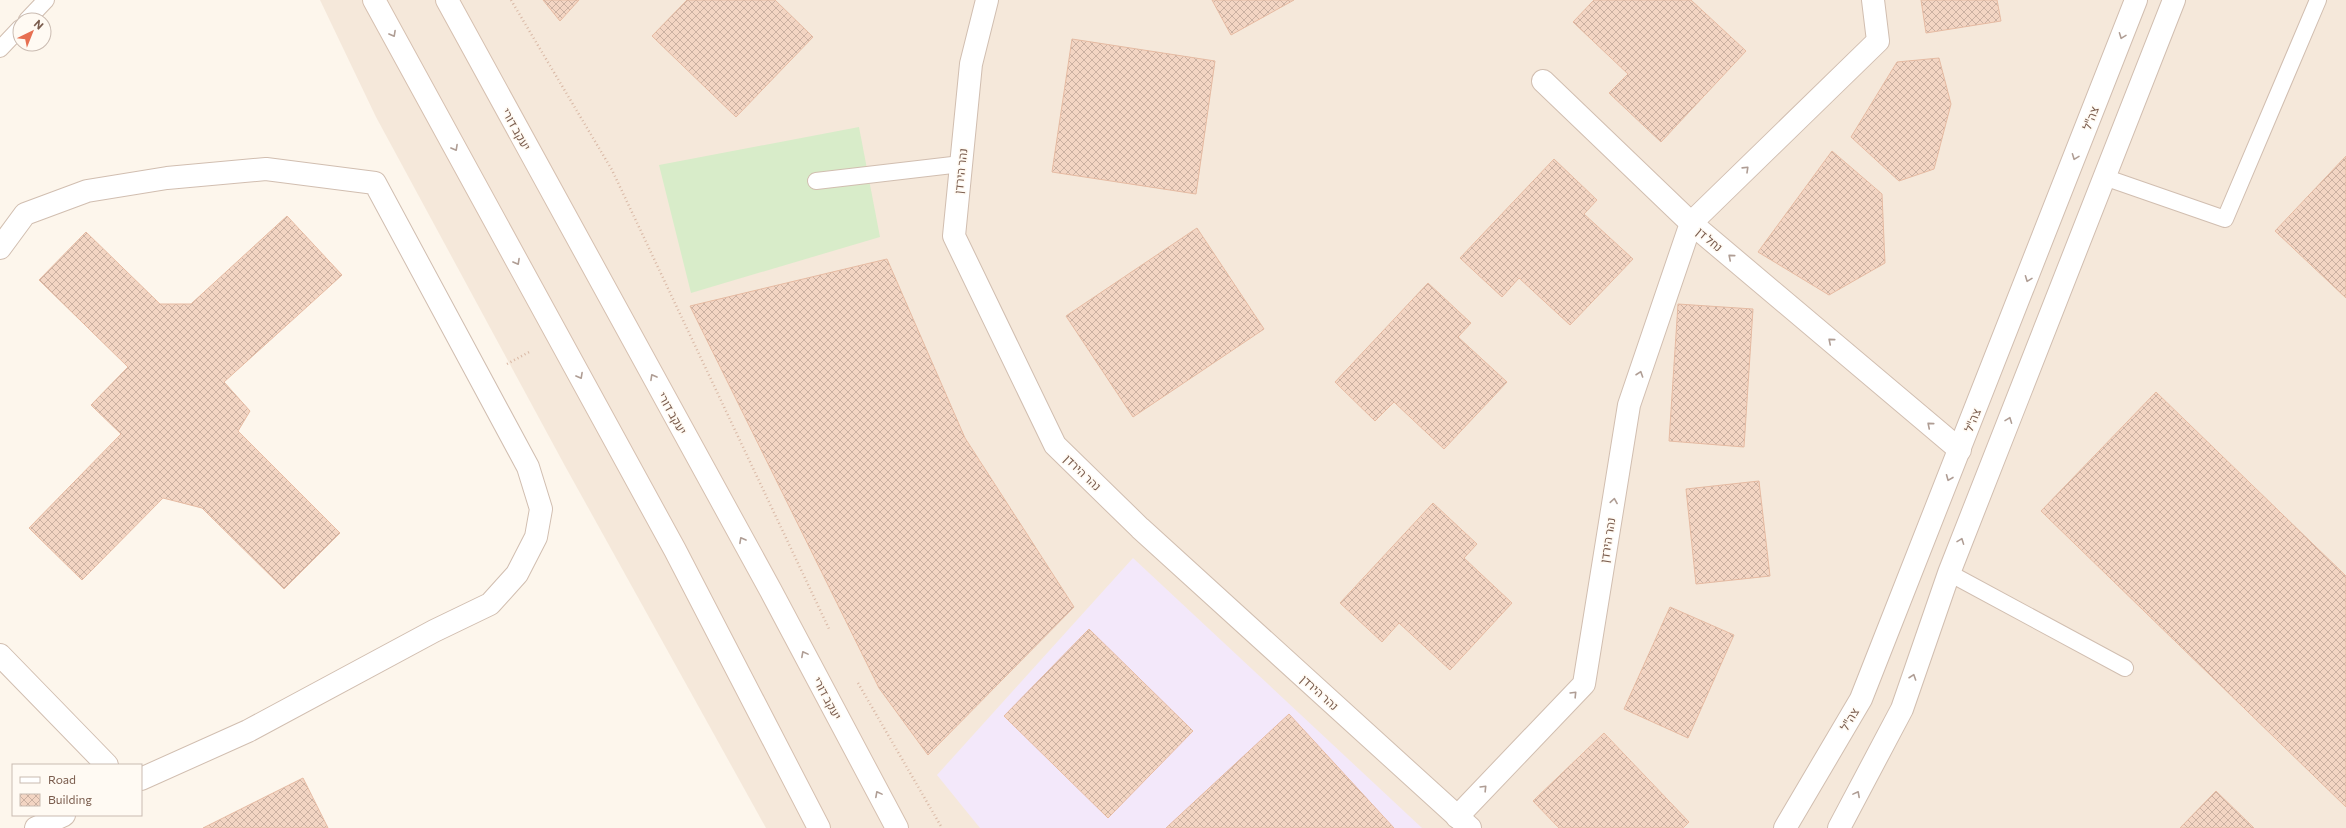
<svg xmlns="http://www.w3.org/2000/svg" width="2346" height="828" viewBox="0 0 2346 828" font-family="Commissioner,Heebo,sans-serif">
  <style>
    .residential { fill: #f5e8da }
    .education { fill: #f3e8fa }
    .grass { fill: #d8ecc9 }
    .building { fill: url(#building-cross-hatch); stroke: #e6bba3 }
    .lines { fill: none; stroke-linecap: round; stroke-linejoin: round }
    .service-casing { stroke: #d1beb0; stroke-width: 18 }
    .minor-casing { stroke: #d1beb0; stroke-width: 24 }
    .tertiary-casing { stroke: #d1beb0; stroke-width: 24 }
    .secondary-casing { stroke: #d6c0b0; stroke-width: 24 }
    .path { stroke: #d9b8a5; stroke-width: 2.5; stroke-dasharray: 1 3; stroke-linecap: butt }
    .service { stroke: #fff; stroke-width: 16 }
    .minor { stroke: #fff; stroke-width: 22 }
    .tertiary { stroke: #fff; stroke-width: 22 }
    .secondary { stroke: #fff; stroke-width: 22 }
    .oneway { stroke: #af9d94 }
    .labels { text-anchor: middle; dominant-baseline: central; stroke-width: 3; stroke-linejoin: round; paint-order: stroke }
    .street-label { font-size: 12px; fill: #7a5c4d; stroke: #fffaf3 }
  </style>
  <defs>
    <pattern id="building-cross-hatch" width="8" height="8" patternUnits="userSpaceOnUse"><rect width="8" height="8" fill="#f3d5c3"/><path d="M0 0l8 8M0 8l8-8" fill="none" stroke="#cab0a1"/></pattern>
  </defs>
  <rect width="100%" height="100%" fill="#fdf6ec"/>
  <path class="residential" d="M320,0H2346V828H766L565,466L376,117Z"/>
  <path class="education" d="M1133,558L1422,828H980L937,775Z"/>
  <path class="grass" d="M859,127L880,237L691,293L659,165Z"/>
  <g class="building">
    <path d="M543,0H579L560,21Z"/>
    <path d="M687,0H775L813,37L736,117L652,36Z"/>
    <path d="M1212,0H1294L1231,35Z"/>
    <path d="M1594,0H1691L1746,51L1661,142L1609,93L1628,74L1573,22Z"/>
    <path d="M1921,0H1997L2001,21L1926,33Z"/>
    <path d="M1072,39L1215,61L1196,194L1052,172Z"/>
    <path d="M1939,58L1951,104L1934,169L1899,181L1851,137L1897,62Z"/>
    <path d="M1832,151L1882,194L1885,263L1829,295L1758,252Z"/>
    <path d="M2346,156V298L2275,231Z"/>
    <path d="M1554,159L1597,200L1584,214L1633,259L1570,325L1519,278L1502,297L1460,258Z"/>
    <path d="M287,216L342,275L224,382L250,411L238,431L340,533L284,589L202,508L163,498L82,580L29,528L121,434L91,405L128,367L39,280L86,232L160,304H191Z"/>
    <path d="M1197,228L1264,329L1133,417L1066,316Z"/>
    <path d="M887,259L965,438L1074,607L928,755L879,688L690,306Z"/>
    <path d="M1428,283L1471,323L1458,337L1507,382L1444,449L1394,402L1375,421L1335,382Z"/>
    <path d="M1678,304L1753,309L1744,447L1669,441Z"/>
    <path d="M2156,392L2346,576V807L2041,511Z"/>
    <path d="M1759,481L1770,576L1696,584L1686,489Z"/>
    <path d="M1433,503L1477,544L1464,558L1512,603L1450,670L1399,623L1382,642L1340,603Z"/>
    <path d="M1670,607L1734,635L1688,738L1624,709Z"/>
    <path d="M1089,629L1193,731L1108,818L1004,716Z"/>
    <path d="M1289,714L1394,828H1166Z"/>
    <path d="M1604,733L1689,822L1683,828H1559L1533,801Z"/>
    <path d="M303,778L328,828H203Z"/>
    <path d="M2216,791L2254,828H2180Z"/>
  </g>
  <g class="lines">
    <g class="service-casing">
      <g id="service">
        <path d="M27,20L46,0"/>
        <path d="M0,49L20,28"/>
        <path d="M2104,177L2225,219L2318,0"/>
        <path d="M816,181L961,164"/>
        <path d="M1949,573L2125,668"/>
      </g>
    </g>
    <g class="minor-casing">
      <g id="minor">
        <path d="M987,0L971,64L954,236L1055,445L1140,528L1470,828"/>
        <path d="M1873,0L1878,41L1691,223L1960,450"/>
        <path d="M0,248L25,214L87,191L167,178L266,169L375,183L528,467L541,509L536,537L517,574L490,604L434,631L248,731L141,779"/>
        <path d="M0,655L107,765"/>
        <path d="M1457,817L1584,684L1629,405L1691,223L1543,81"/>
        <path d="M36,828L64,815"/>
      </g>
    </g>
    <g class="tertiary-casing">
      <g id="tertiary">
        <path d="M1785,828L1861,699L2136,0"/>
        <path d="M1839,828L1902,709L1949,573L2174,0"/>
      </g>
    </g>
    <g class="secondary-casing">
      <g id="secondary">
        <path d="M374,0L675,550L819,828"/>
        <path d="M447,0L771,591L897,828"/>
      </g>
    </g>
    <g class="path">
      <path d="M511,0L612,170L830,631"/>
      <path d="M507,364L531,351"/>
      <path d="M858,683L942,828"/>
    </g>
    <use href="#service" class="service"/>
    <use href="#minor" class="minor"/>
    <use href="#tertiary" class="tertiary"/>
    <use href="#secondary" class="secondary"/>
  </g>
  <defs><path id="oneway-chevron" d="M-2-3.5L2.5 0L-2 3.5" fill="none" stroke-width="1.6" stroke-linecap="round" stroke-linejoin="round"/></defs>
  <g class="oneway">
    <use href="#oneway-chevron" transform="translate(393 34) rotate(61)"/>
    <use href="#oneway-chevron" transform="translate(2122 36) rotate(111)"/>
    <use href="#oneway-chevron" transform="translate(455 148) rotate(61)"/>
    <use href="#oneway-chevron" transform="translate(2075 157) rotate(111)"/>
    <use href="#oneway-chevron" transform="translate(1746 169) rotate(-44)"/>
    <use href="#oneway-chevron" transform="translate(1731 257) rotate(-140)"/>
    <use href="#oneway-chevron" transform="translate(517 262) rotate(61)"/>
    <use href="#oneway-chevron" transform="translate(2028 279) rotate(111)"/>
    <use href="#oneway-chevron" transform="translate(1831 341) rotate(-140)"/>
    <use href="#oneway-chevron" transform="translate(1640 374) rotate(-71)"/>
    <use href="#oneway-chevron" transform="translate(580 376) rotate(61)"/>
    <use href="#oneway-chevron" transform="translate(653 377) rotate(-119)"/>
    <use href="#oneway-chevron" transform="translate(2009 420) rotate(-69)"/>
    <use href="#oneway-chevron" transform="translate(1930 425) rotate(-140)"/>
    <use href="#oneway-chevron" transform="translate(1949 478) rotate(112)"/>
    <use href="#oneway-chevron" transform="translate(1614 501) rotate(-81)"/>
    <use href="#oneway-chevron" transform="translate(742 540) rotate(-119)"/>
    <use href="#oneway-chevron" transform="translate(1961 541) rotate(-69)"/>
    <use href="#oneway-chevron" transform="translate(804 654) rotate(-118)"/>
    <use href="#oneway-chevron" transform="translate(1913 677) rotate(-71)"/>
    <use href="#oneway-chevron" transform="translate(1574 694) rotate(-46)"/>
    <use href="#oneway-chevron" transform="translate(1484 788) rotate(-46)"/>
    <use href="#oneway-chevron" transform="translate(878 794) rotate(-118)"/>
    <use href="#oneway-chevron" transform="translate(1857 794) rotate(-62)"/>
  </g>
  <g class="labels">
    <g class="street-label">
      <text transform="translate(2090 118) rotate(-69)">צה"ל</text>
      <text transform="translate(517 129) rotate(61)">יעקב דורי</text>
      <text transform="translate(960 171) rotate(-84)">נהר הירדן</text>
      <text transform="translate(1710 239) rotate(40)">נחל דן</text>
      <text transform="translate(673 413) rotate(61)">יעקב דורי</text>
      <text transform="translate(1972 420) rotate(-68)">צה"ל</text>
      <text transform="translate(1083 472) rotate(44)">נהר הירדן</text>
      <text transform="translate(1607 540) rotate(-81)">נהר הירדן</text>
      <text transform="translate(1320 692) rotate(42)">נהר הירדן</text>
      <text transform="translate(828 698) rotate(62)">יעקב דורי</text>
      <text transform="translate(1849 719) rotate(-59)">צה"ל</text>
    </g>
  </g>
  <rect x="12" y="764" width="130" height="52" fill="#fffaf3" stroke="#cabbb1"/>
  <rect x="20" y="777" width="20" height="6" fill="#ffffff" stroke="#cabbb1"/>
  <text x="48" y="784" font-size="12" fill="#7a5c4d">Road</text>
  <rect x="20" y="794" width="20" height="12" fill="url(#building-cross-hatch)" stroke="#cabbb1"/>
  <text x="48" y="804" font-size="12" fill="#7a5c4d">Building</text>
  <g transform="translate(32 32) rotate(43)"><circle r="19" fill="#fffaf3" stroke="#cabbb1"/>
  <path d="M0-3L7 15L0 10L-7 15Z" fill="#e76f51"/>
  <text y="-6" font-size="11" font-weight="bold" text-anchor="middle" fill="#7a5c4d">N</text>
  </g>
</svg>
